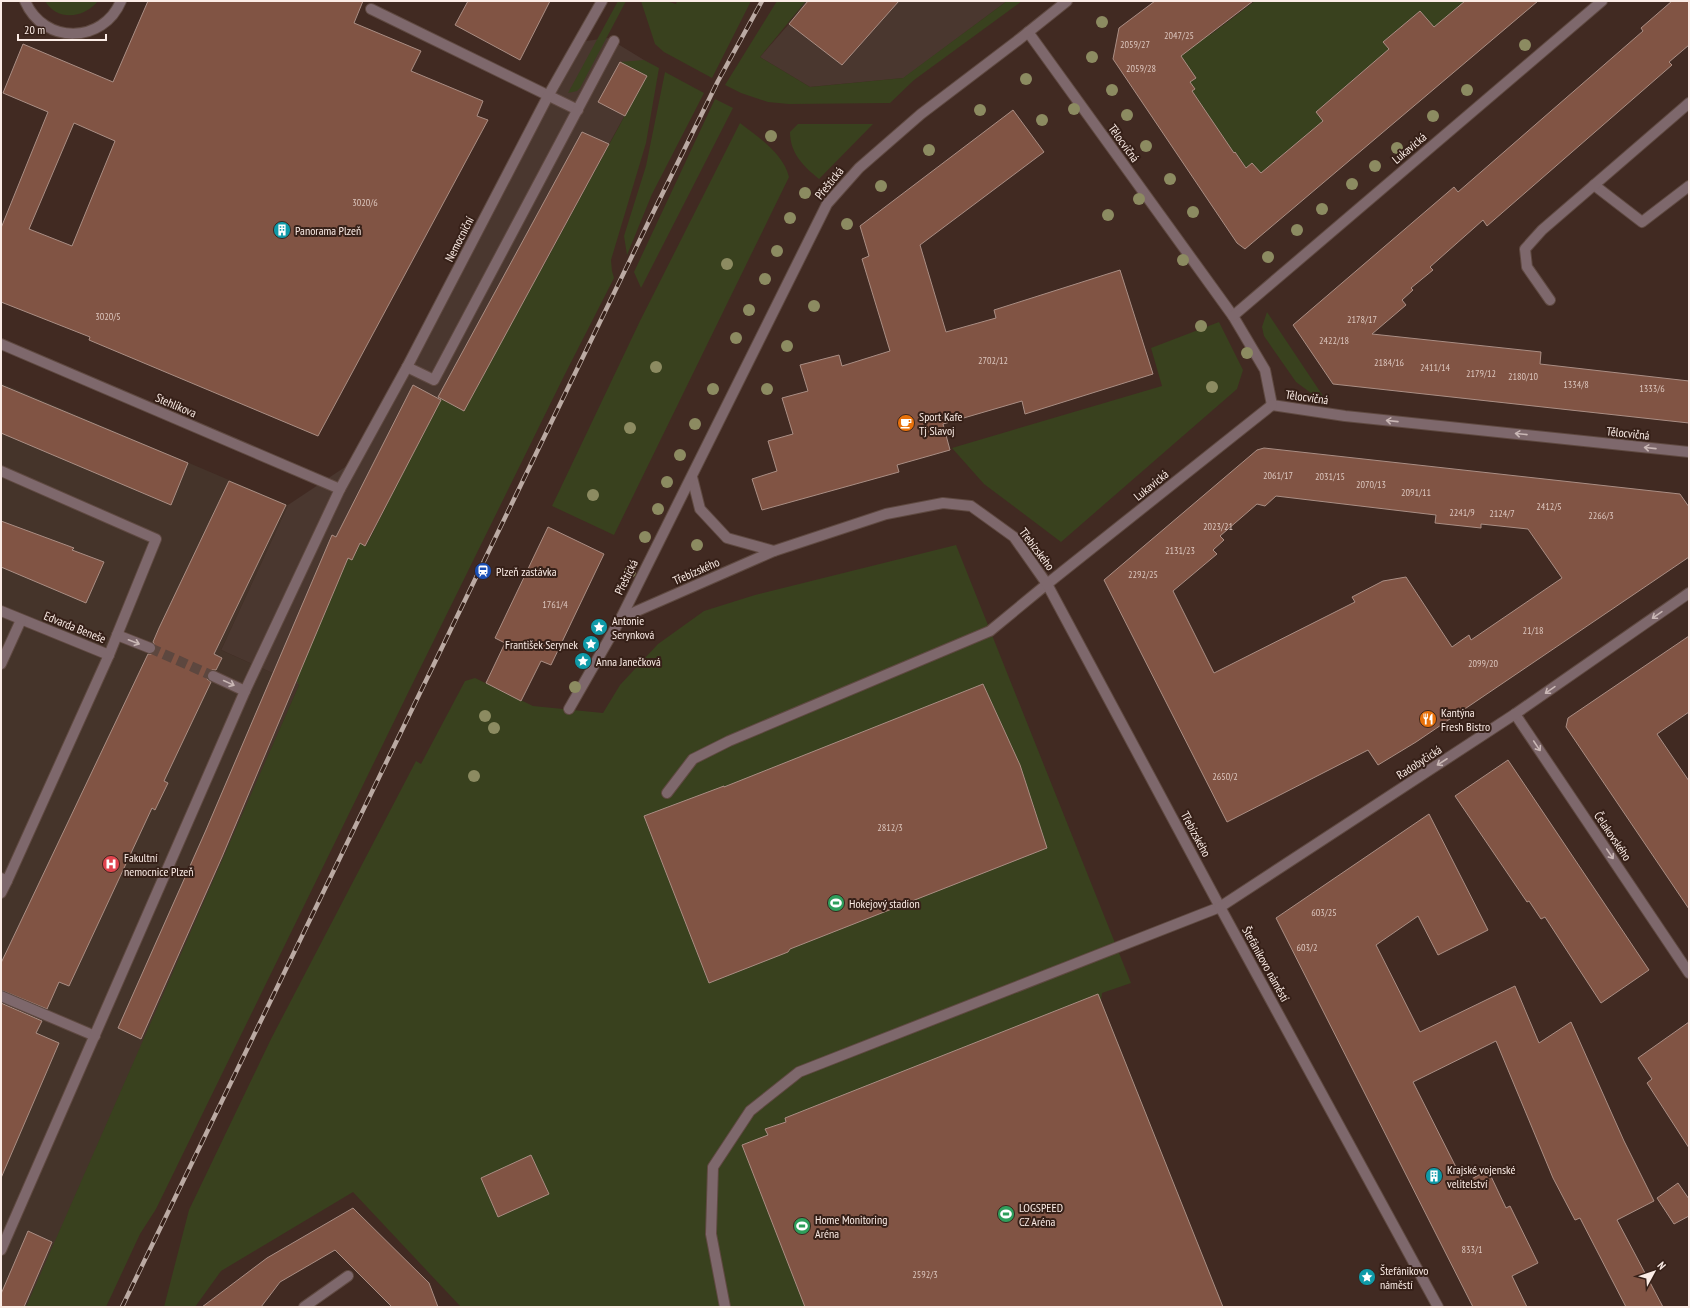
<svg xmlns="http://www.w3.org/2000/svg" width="1690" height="1308" viewBox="0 0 1690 1308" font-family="'PT Sans Narrow',sans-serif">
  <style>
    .industrial { fill: #4a372f }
    .medical { fill: #45342a }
    .green { fill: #39411e }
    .building { fill: #815444; stroke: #aa8e84; fill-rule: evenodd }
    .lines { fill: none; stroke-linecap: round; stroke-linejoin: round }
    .street-tunnel { stroke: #5d473f; stroke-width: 10; stroke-dasharray: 10 5; stroke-linecap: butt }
    .lane-casing { stroke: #5f4941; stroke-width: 12 }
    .street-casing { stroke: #5f4941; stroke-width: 12 }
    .lane { stroke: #7e686c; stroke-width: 10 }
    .street { stroke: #7e686c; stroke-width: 10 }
    .rail-casing { stroke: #bbaaa3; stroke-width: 4.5 }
    .rail { stroke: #362018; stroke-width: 3; stroke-dasharray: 9; stroke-linecap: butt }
    .tree { fill: #8c8b61 }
    .oneway { stroke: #c9b7b5 }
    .labels { text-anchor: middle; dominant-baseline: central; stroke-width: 4; stroke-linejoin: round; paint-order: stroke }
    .number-label { font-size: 10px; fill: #dcc6be }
    .street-label { font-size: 12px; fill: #fbece6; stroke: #362018 }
    .poi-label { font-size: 12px; fill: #fbece6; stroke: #362018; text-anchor: start }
  </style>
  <rect width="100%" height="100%" fill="#412a22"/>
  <g class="industrial">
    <path d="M806,1H1007L904,78L810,87L760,57L789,24Z"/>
    <path d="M608,38L644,60L643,82L530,288L384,510L365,546L360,544L299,685L221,650L288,505L357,459L579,42Z"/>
  </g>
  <path class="medical" d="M1,383L288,505L221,650L299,685L144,1043L27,1307H1Z"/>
  <g class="green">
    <path d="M45,1H98C84,18 58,22 45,1Z"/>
    <path d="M618,1H626L580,88L577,91L568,93Z"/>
    <path d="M641,1H666L676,4L677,1H751L712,78L664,52L655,44Z"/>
    <path d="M777,1H806L760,57L810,87L903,78L1007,1H1022L914,80L890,103L789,104L768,102L741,93L725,85Z"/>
    <path d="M1255,1H1467L1434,29L1420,11L1383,42L1396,58L1371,78L1364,70L1316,112L1323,121L1261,173L1246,168L1235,152L1231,155L1188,93L1195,89L1190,82L1196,78L1182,63L1150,38L1206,30L1210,35Z"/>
    <path d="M644,60L659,68L646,143L611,260L612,271L614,278L564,376L405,699L156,1209L140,1234L106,1307H26L299,685L296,679L348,558L352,560L360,543L366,546L440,400L530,288L545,263L643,82V74L620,62Z"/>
    <path d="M665,72L704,93L652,194L627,255L624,236L646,166Z"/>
    <path d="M715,99L733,108L641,288L634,272Z"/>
    <path d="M740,123C758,137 783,153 789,177L614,535L552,506L640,321Z"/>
    <path d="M798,124H873L819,179C803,166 790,153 790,132Z"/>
    <path d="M1267,312L1325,399L1311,393L1296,382L1264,336L1262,327Z"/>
    <path d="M1219,322L1243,370L1237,389L1061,542L984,484L952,448L1162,386L1151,348Z"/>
    <path d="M956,545L1131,983L1102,993L1101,1001L1223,1307H461L353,1192L221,1271L195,1307H164L189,1210L271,1039L416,761L421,764L465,681L475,678L533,706L603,713L620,685L658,644L704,611L755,595Z"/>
  </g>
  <g class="building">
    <path d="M148,1H363L354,23L421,51L411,71L483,101L477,116L488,120L318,436L89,340L90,337L1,302V228L48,112L3,93L23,44L113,82ZM74,123L115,141L72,246L29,229Z"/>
    <path d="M468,1H550L520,60L455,25Z"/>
    <path d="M808,1H899L842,65L789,24Z"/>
    <path d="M1155,1H1253L1181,56L1196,78L1190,82L1195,89L1192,91L1234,153L1235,152L1246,168L1252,163L1261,173L1323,121L1316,112L1389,49L1383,42L1420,11L1434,27L1465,1H1538L1245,249L1237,243L1113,59L1119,28Z"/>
    <path d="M1672,1H1689V45L1669,62L1672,65L1487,226L1483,220L1430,267L1433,270L1411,288L1413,290L1402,300L1406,305L1372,334L1541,352L1540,364L1689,381V423L1333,384L1293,325L1454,187L1458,192L1643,31L1641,28Z"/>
    <path d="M620,62L647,76L625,116L598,102Z"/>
    <path d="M1013,110L1044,152L920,245L946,332L996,318L994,310L1120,270L1153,374L1025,414L1022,401L943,424L950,450L897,465L899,472L762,510L752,479L777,471L768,441L793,434L782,398L808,391L800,365L839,355L842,366L890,351L862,259L869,256L860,226Z"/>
    <path d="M582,132L609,144L464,411L438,397Z"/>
    <path d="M1,385L188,463L171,505L1,433Z"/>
    <path d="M413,385L441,400L365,546L360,543L352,560L348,558L222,857L141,1039L118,1028L206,830L332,535L336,537Z"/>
    <path d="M1264,448L1680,494L1689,507V557L1416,742L1378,765L1368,750L1227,822L1104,580L1257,450ZM1276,496L1436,515L1435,523L1481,528V524L1528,529L1562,578L1471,640L1469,635L1452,647L1406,577L1383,581L1352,597L1355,602L1214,673L1173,591L1217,554L1213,550L1224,540L1220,536L1257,504L1265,506Z"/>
    <path d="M229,481L286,505L214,654L222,658L216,670H212L207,674V679L211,682L164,781L168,783L155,810L152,808L69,986L59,982L47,1009L1,990V963L148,654H151L156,651V647L153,642L159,628Z"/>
    <path d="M1,521L74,548L72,550L104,562L86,603L1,567Z"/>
    <path d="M548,527L604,554L551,665L541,661L521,701L486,683L505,643L495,638Z"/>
    <path d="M1689,636V712L1657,734L1689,781V909L1566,727L1568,718Z"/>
    <path d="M983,684L1020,765L1047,848L790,949L788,952L709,983L644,816L724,786V787Z"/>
    <path d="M1508,760L1649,970L1601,1003L1545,917L1541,919L1529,901L1527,902L1455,796Z"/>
    <path d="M1429,814L1488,930L1438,955L1418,916L1376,945L1420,1032L1515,986L1539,1043L1571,1022L1624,1141L1654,1201L1617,1220L1663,1307H1626L1580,1218L1575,1220L1553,1178L1496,1041L1413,1082L1464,1183L1488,1170L1506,1208L1510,1206L1538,1263L1512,1276L1527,1307H1473L1276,918Z"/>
    <path d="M1098,994L1223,1307H805L742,1145L768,1135L765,1129L786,1122L785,1118Z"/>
    <path d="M1,1003L42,1021L36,1033L59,1043L1,1178Z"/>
    <path d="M1689,1022V1148L1647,1083L1652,1079L1638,1058Z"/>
    <path d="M531,1155L549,1194L498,1217L481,1178Z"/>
    <path d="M1678,1183L1689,1199V1216L1674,1224L1657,1198Z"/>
    <path d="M353,1208L429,1283L438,1307H392L335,1250L280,1282L261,1307H202L267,1258Z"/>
    <path d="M28,1231L52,1242L24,1307H1V1294Z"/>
  </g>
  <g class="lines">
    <path class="street-tunnel" d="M150,648L213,676"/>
    <g class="lane-casing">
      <g id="lane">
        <path d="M25,1C44,45 103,44 121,1"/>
        <path d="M371,9L578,110"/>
        <path d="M1594,185L1642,222L1689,186"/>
        <path d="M1550,300L1527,267L1525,249L1542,230L1689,103"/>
        <path d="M407,367L434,380L614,41"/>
        <path d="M1,471L156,539L117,635"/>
        <path d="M245,691L340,489"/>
        <path d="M667,793L693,759L729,741L990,631L1047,584"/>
        <path d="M7,881L109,655"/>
        <path d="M304,1307L348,1276"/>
        <path d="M725,1307L711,1234L713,1167L750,1111L799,1072L1220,907"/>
      </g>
    </g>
    <g class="street-casing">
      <g id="street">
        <path d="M1028,32L1233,316L1265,370L1272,405"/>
        <path d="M1233,316L1602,1"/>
        <path d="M1,344L340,489L407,367L548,96L602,1"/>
        <path d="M1272,405L1345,416L1689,452"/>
        <path d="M692,477L700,509L727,538L774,551"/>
        <path d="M1047,584L1272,405"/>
        <path d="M1,611L109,655L117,635L150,648"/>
        <path d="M621,618L774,551L886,514L943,503L971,506L1014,537L1047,584L1220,907L1438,1307"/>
        <path d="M1,664L21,620"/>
        <path d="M569,709L621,618L827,204L859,168L921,114L1017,41L1067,1"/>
        <path d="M1515,714L1689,973"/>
        <path d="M1,878L7,881L1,893"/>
        <path d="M1220,907L1515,714L1689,593"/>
        <path d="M1,996L95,1036"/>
        <path d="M1,1250L245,691L213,676"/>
      </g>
    </g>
    <use href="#lane" class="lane"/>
    <use href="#street" class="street"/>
    <g class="rail-casing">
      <path id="rail" d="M122,1307L648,223L718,81L762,1"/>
    </g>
    <use href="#rail" class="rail"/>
  </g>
  <g class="tree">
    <circle cx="1102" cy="22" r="6"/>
    <circle cx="1525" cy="45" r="6"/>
    <circle cx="1092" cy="57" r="6"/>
    <circle cx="1026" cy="79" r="6"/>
    <circle cx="1112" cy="90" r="6"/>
    <circle cx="1467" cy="90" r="6"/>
    <circle cx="1074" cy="109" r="6"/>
    <circle cx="980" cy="110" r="6"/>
    <circle cx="1127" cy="115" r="6"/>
    <circle cx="1433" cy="116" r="6"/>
    <circle cx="1042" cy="120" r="6"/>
    <circle cx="771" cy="136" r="6"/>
    <circle cx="1146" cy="146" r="6"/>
    <circle cx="1397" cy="148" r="6"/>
    <circle cx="929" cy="150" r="6"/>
    <circle cx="1375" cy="166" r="6"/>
    <circle cx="1170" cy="179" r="6"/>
    <circle cx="1352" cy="184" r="6"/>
    <circle cx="881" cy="186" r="6"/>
    <circle cx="805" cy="193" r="6"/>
    <circle cx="1139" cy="199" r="6"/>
    <circle cx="1322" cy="209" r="6"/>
    <circle cx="1193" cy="212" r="6"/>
    <circle cx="1108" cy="215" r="6"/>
    <circle cx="790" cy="218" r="6"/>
    <circle cx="847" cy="224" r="6"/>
    <circle cx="1297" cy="230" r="6"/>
    <circle cx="777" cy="251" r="6"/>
    <circle cx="1268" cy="257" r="6"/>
    <circle cx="1183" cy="260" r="6"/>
    <circle cx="727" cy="264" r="6"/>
    <circle cx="765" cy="279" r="6"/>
    <circle cx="814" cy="306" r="6"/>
    <circle cx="749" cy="310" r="6"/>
    <circle cx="1201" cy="326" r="6"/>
    <circle cx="736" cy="338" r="6"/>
    <circle cx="787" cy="346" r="6"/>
    <circle cx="1247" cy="353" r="6"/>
    <circle cx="656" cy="367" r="6"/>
    <circle cx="1212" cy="387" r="6"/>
    <circle cx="713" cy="389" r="6"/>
    <circle cx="767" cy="389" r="6"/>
    <circle cx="695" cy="424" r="6"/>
    <circle cx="630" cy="428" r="6"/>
    <circle cx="680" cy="455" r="6"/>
    <circle cx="667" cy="482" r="6"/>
    <circle cx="593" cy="495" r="6"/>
    <circle cx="658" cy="509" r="6"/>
    <circle cx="645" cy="537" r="6"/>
    <circle cx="697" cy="545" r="6"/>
    <circle cx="630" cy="572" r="6"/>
    <circle cx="575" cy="687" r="6"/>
    <circle cx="485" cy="716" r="6"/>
    <circle cx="494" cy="728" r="6"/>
    <circle cx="474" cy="776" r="6"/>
  </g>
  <defs><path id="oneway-shaft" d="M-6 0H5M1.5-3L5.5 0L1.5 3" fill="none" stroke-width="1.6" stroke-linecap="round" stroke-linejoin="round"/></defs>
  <g class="oneway">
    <use href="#oneway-shaft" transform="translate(1392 421) rotate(-174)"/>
    <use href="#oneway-shaft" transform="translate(1521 434) rotate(-174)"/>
    <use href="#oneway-shaft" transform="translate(1650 448) rotate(-174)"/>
    <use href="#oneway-shaft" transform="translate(1657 615) rotate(145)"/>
    <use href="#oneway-shaft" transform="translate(134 642) rotate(21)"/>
    <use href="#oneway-shaft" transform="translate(229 683) rotate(25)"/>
    <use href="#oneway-shaft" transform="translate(1550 690) rotate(145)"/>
    <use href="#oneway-shaft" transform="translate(1537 746) rotate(56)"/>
    <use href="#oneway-shaft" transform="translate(1442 762) rotate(147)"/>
    <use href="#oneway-shaft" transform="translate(1610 854) rotate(56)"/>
  </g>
  <defs>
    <g id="building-disc" transform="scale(0.9)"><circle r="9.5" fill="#0f9aa8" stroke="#362018"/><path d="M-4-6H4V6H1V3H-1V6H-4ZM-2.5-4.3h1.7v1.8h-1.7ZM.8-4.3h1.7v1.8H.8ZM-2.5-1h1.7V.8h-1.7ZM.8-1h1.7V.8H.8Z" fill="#fff"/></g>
    <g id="cafe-disc" transform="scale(0.9)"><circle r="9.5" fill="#e8710a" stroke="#362018"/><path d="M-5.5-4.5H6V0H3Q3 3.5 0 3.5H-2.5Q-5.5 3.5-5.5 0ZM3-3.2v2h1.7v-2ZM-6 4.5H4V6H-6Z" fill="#fff"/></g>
    <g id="station-disc" transform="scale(0.9)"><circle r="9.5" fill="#1a4fb4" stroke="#362018"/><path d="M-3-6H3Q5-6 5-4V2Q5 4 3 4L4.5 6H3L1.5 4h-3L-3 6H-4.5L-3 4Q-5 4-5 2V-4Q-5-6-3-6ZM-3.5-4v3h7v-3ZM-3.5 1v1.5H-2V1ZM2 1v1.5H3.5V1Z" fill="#fff"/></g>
    <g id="sight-disc" transform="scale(0.9)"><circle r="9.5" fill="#0f9aa8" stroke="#362018"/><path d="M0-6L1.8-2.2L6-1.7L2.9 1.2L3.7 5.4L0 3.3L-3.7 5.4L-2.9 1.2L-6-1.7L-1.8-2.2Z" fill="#fff"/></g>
    <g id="restaurant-disc" transform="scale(0.9)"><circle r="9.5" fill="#e8710a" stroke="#362018"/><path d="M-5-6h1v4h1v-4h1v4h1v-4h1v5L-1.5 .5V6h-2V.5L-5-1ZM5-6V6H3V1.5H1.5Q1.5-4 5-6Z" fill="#fff"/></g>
    <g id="hospital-disc" transform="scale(0.9)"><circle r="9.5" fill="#e0444e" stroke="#362018"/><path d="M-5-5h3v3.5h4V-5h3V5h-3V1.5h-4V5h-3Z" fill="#fff"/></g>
    <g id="stadium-disc" transform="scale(0.9)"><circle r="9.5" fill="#2e9e5b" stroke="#362018"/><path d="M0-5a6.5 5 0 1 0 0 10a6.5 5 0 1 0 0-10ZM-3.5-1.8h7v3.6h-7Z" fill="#fff"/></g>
  </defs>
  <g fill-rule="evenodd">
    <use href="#building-disc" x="282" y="230"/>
    <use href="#cafe-disc" x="906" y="423"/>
    <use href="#station-disc" x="483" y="571"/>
    <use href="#sight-disc" x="599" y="627"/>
    <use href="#sight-disc" x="591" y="644"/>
    <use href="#sight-disc" x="583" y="661"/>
    <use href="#restaurant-disc" x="1428" y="719"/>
    <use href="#hospital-disc" x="111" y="864"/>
    <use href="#stadium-disc" x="836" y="903"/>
    <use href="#building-disc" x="1434" y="1176"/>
    <use href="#stadium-disc" x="1006" y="1214"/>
    <use href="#stadium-disc" x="802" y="1226"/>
    <use href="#sight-disc" x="1367" y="1277"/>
  </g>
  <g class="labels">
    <g class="number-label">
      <text x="1179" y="35">2047/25</text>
      <text x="1135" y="44">2059/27</text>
      <text x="1141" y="68">2059/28</text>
      <text x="365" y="202">3020/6</text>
      <text x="108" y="316">3020/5</text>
      <text x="1362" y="319">2178/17</text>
      <text x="1334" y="340">2422/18</text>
      <text x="993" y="360">2702/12</text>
      <text x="1389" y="362">2184/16</text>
      <text x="1435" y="367">2411/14</text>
      <text x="1481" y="373">2179/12</text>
      <text x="1523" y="376">2180/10</text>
      <text x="1576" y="384">1334/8</text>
      <text x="1652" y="388">1333/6</text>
      <text x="1278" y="475">2061/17</text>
      <text x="1330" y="476">2031/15</text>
      <text x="1371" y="484">2070/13</text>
      <text x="1416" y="492">2091/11</text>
      <text x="1549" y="506">2412/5</text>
      <text x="1462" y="512">2241/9</text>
      <text x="1502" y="513">2124/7</text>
      <text x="1601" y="515">2266/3</text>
      <text x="1218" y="526">2023/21</text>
      <text x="1180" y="550">2131/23</text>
      <text x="1143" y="574">2292/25</text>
      <text x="555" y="604">1761/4</text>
      <text x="1533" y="630">21/18</text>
      <text x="1483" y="663">2099/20</text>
      <text x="1225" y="776">2650/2</text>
      <text x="890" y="827">2812/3</text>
      <text x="1324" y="912">603/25</text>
      <text x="1307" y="947">603/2</text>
      <text x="1472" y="1249">833/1</text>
      <text x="925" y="1274">2592/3</text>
    </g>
    <g class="street-label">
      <text transform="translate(1124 143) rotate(54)">Tělocvičná</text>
      <text transform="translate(1409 148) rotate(-40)">Lukavická</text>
      <text transform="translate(829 183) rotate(-51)">Přeštická</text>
      <text transform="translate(459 239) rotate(-63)">Nemocniční</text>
      <text transform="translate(1307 397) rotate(8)">Tělocvičná</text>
      <text transform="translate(176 405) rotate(23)">Stehlíkova</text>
      <text transform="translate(1628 433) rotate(6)">Tělocvičná</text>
      <text transform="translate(1151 485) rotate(-39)">Lukavická</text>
      <text transform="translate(1037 549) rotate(53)">Třebízského</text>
      <text transform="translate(696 571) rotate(-24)">Třebízského</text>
      <text transform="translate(626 577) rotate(-64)">Přeštická</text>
      <text transform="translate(75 627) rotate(22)">Edvarda Beneše</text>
      <text transform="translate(1419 762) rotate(-33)">Radobyčická</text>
      <text transform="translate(1196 834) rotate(62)">Třebízského</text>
      <text transform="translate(1613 836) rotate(56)">Čelakovského</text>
      <text transform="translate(1266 964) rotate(61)">Štefánikovo náměstí</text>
    </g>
    <g class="poi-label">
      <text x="295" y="230">Panorama Plzeň</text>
      <text x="919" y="416">Sport Kafe<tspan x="919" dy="14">Tj Slavoj</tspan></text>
      <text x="496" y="571">Plzeň zastávka</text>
      <text x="612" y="620">Antonie<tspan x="612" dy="14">Serynková</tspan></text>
      <text x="578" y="644" text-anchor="end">František Serynek</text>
      <text x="596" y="661">Anna Janečková</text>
      <text x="1441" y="712">Kantýna<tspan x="1441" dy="14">Fresh Bistro</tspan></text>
      <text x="124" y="857">Fakultní<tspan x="124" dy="14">nemocnice Plzeň</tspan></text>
      <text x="849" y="903">Hokejový stadion</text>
      <text x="1447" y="1169">Krajské vojenské<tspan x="1447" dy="14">velitelství</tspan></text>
      <text x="1019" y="1207">LOGSPEED<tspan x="1019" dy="14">CZ Aréna</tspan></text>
      <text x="815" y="1219">Home Monitoring<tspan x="815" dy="14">Aréna</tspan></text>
      <text x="1380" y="1270">Štefánikovo<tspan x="1380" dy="14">náměstí</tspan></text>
    </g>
  </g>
  <rect width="1690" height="1308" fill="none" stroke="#fbece6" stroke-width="4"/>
  <g transform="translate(1654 1272) rotate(50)" stroke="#362018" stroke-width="3" paint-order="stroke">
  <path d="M0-3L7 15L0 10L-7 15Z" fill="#fbece6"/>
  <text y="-6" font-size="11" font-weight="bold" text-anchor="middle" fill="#fbece6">N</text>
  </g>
  <path d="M18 34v6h88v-6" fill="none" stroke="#fbece6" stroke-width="2"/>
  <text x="24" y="34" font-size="12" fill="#fbece6" stroke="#362018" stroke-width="3" paint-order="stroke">20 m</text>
</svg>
